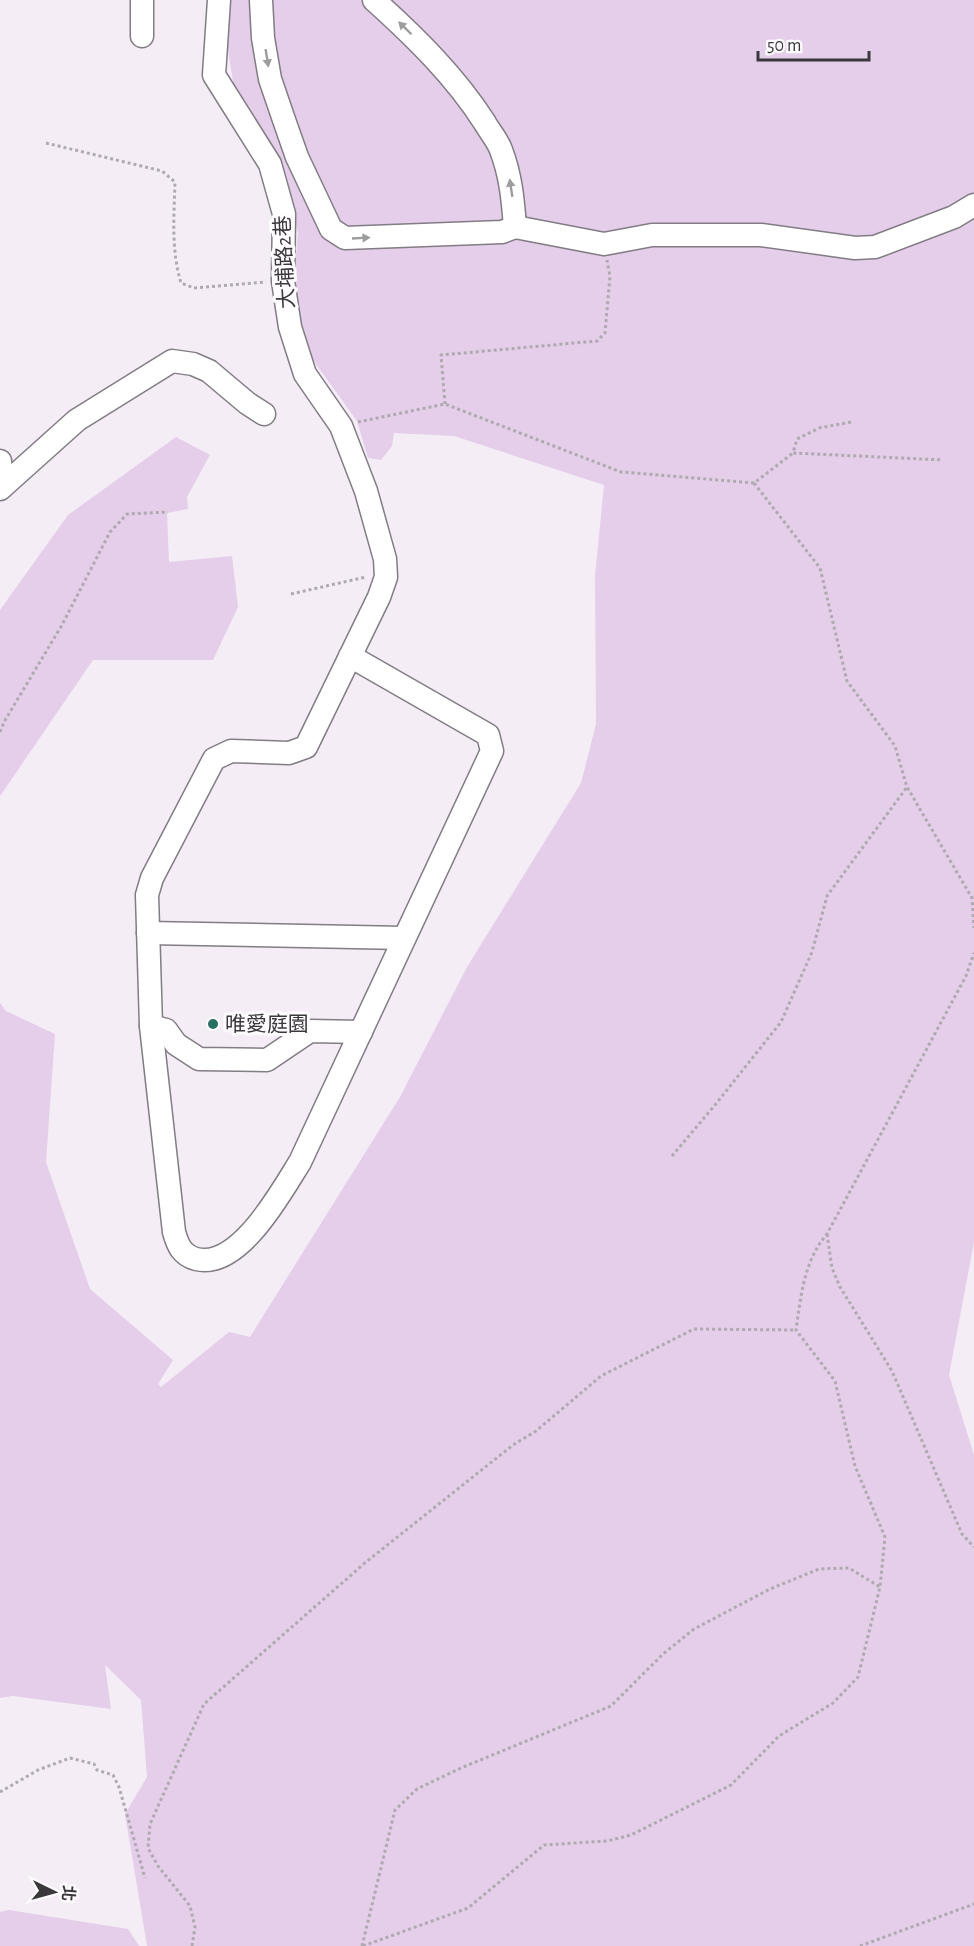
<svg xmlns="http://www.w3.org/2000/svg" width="974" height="1946" viewBox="0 0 974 1946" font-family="'Alegreya Sans','Noto Sans TC',sans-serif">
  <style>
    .green { fill: #e4ceea }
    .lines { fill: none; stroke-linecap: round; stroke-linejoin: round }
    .minor-casing { stroke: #827c84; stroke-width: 25 }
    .path { stroke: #afa9b0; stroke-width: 3; stroke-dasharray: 3 3; stroke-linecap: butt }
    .minor { stroke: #fff; stroke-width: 22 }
    .oneway { fill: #9d9c9e }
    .poi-dot { fill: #2a6f63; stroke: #fefcfe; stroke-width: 2 }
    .labels { text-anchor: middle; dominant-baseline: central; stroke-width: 6; stroke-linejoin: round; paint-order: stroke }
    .street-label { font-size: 21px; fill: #3b383c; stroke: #fefcfe }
    .poi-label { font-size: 21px; fill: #3b383c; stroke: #fefcfe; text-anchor: start }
  </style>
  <rect width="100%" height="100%" fill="#f4edf6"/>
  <g class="green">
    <path d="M228,0H974V1242L949,1375L974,1455V1946H147L125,1814L147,1777L141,1700L105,1665L111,1709L13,1696L0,1698V1003L6,1011L55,1034L46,1162L90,1289L173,1360L158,1384L161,1387L229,1332L250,1337L400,1097L467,967L581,783L596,724L595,576L604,485L454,436L394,433L392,446L381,460L368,458L357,421L305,349L294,280L298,233L280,167L235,94L227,45Z"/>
    <path d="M176,437L210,455L187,497L188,509L167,513L169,562L232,556L238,607L213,660H93L0,796V610L68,515Z"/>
    <path d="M9,1910L128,1929L139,1946H0V1912Z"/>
  </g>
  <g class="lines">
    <g class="minor-casing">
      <g id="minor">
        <path d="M219,0L214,75L270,164L284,214L283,281L290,327L305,374L341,426L366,491L385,559L386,577L379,597L306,747L289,753L231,751L214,759L152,878L147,895L151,1026L174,1232C178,1246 182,1255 196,1259C239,1270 281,1192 300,1162L492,751L488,735L350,656"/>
        <path d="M261,0L263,38L270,79L283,117L297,157L331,229L345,238L502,232L515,227C513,201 511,176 501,150C498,141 490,132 485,123C455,76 415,37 374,0"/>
        <path d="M142,36V0"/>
        <path d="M515,227L604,244L652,235H761L855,248L875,247L954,217L974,205"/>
        <path d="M0,461L2,487"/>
        <path d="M0,489L77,420L172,361L193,364L209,371L247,403L264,414"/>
        <path d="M148,933L404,938"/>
        <path d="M151,1026L166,1030L176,1044L199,1059L267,1060L310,1031L361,1032"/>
      </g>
    </g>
    <g class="path">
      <path d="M46,143L162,171L175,182C174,216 171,250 181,283L194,288L266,282"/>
      <path d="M445,404L441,355L597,341L605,333L610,276L607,260"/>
      <path d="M358,422L445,404L621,472L754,483L793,453"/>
      <path d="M851,422L819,428L797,439L793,453L943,460"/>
      <path d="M754,483L820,568L847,681L895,746L907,787L972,898L974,928"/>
      <path d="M291,594L366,577"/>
      <path d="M0,732L4,722L62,625L110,532L127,514L168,512"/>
      <path d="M672,1156L715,1105L781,1022L812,952L827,896L907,787"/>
      <path d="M827,1234L832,1268L840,1287L892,1371L962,1534L974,1547"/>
      <path d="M0,1792L38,1770L70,1758L94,1764L97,1770L113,1775L119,1787L145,1878"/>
      <path d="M192,1946L195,1927L190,1906L158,1866L148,1848L150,1824L204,1704L366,1562L513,1445L536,1431L601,1376L694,1329L796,1330"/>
      <path d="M362,1946L395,1810L417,1789L461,1768L611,1706L663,1654L694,1629L770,1589L819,1569L849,1568L880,1587"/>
      <path d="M363,1946L468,1908L544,1845L607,1841L631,1835L731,1785L779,1736L833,1703L858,1677L880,1587L885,1537L855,1466L835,1381L796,1330C801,1295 804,1261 827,1234L966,976L974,953"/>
      <path d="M860,1946L974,1904"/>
    </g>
    <use href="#minor" class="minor"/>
  </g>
  <defs><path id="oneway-solid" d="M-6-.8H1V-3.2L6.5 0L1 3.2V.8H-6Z" transform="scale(1.5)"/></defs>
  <g class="oneway">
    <use href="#oneway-solid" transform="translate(405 28) rotate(-136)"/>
    <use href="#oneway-solid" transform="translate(267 58) rotate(81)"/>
    <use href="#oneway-solid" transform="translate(511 188) rotate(-99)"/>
    <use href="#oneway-solid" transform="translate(361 238) rotate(-3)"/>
  </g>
  <circle class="poi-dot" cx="213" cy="1024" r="6"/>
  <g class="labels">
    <g class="street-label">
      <text transform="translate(285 262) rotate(-93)">大埔路2巷</text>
    </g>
    <g class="poi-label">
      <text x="225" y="1024">唯愛庭園</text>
    </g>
  </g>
  <g transform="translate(54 1892) rotate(95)" stroke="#fefcfe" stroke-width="4.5" paint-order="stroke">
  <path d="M0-4.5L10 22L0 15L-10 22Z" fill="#3b383c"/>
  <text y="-9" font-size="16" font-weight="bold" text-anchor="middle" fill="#3b383c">北</text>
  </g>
  <path d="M758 51v9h111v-9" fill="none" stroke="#3b383c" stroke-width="3"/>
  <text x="767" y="51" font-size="18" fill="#3b383c" stroke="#fefcfe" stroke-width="4.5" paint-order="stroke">50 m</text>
</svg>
